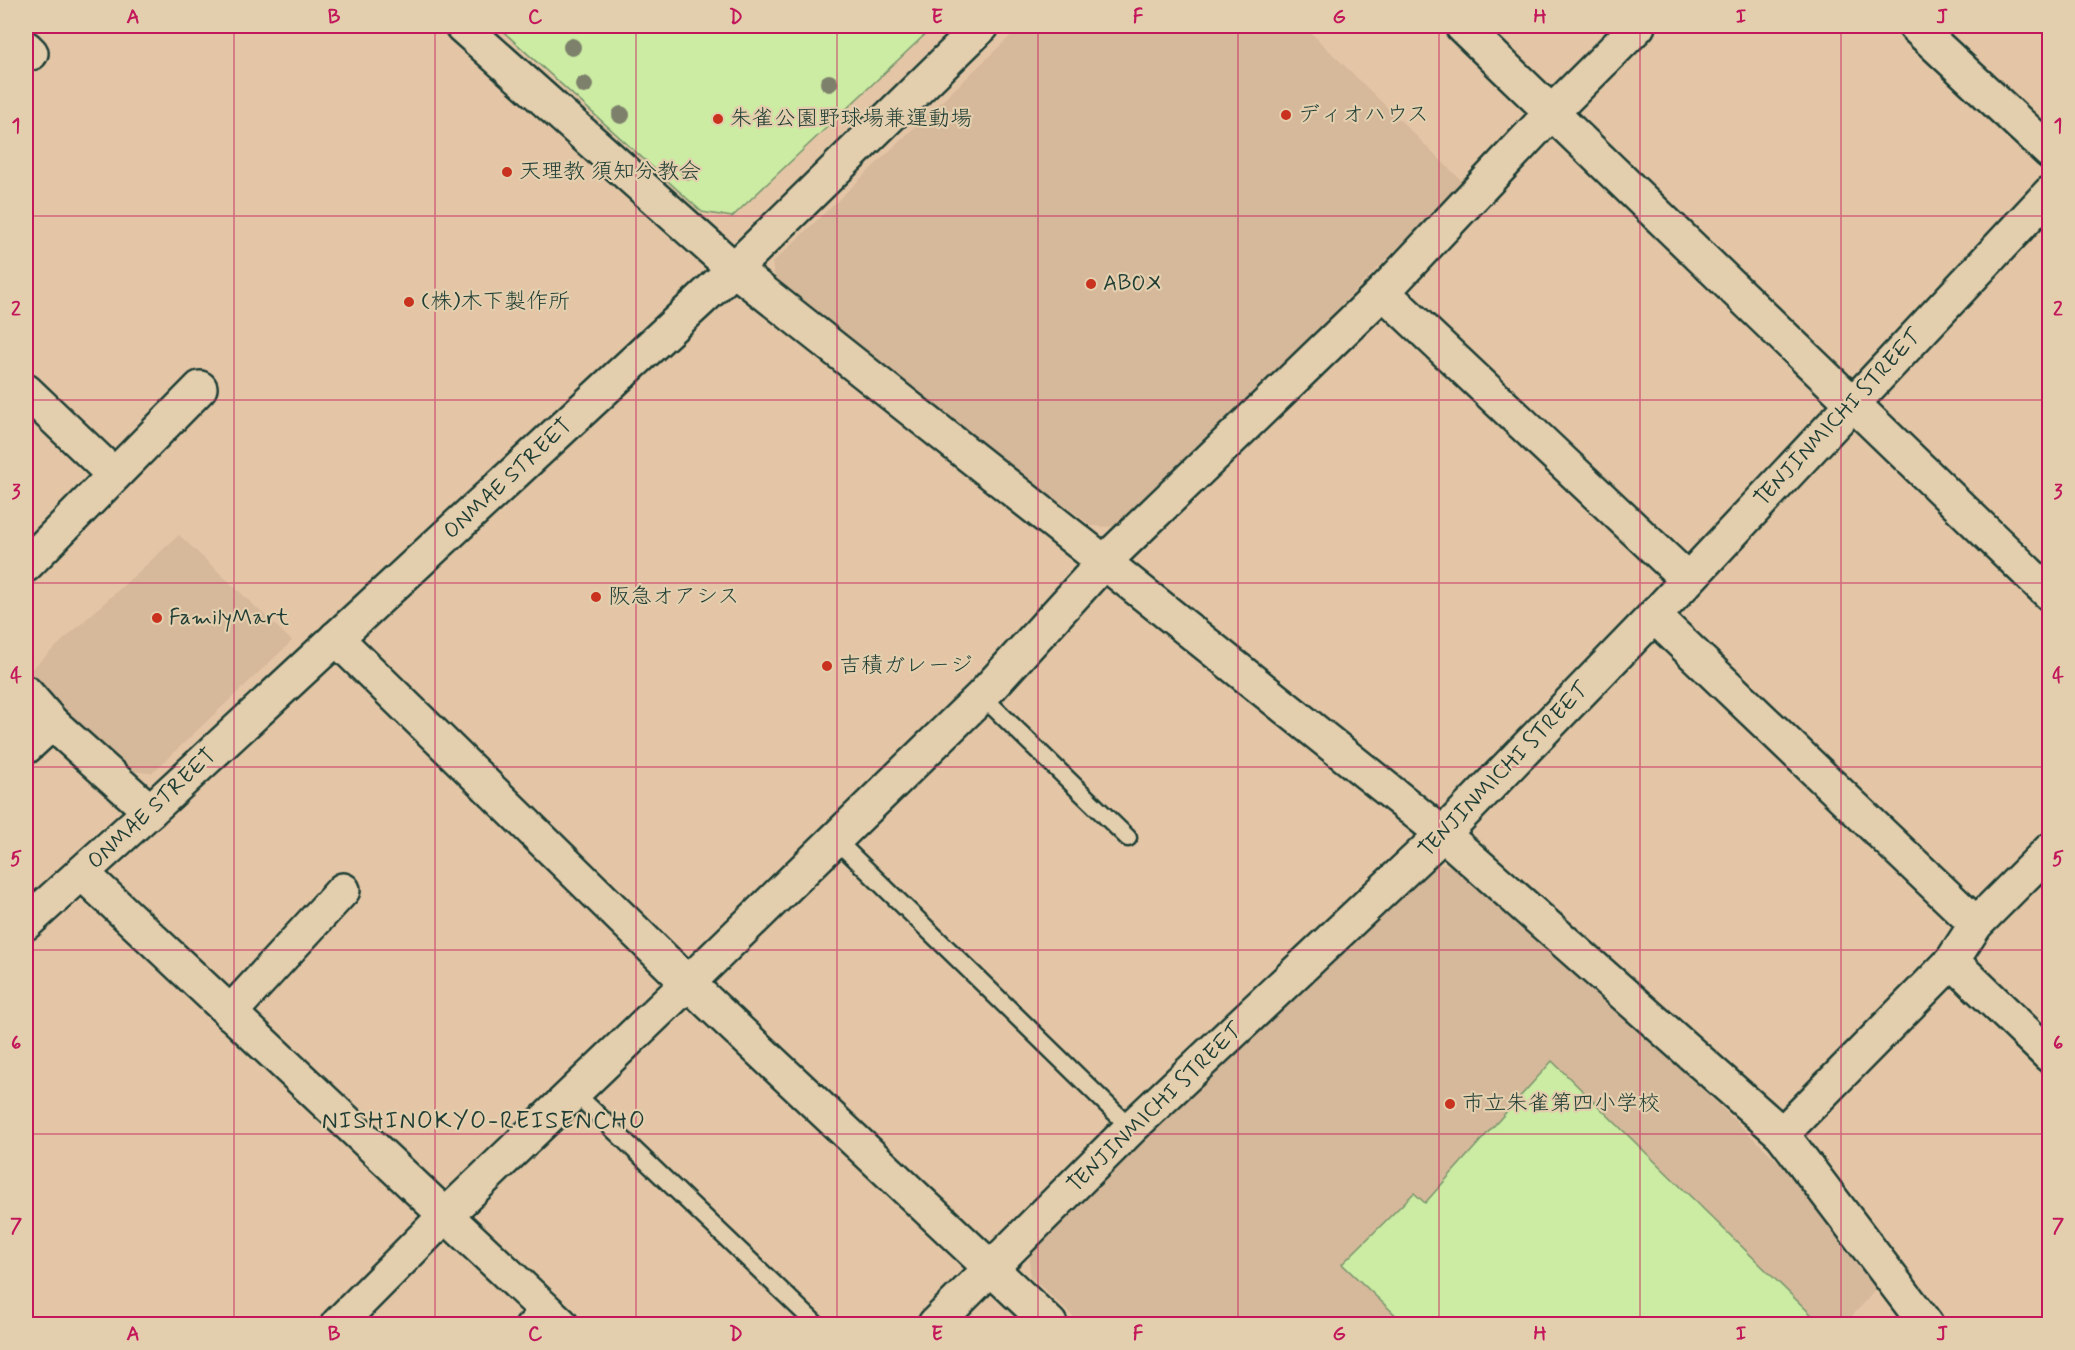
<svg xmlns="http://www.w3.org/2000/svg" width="2075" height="1350" viewBox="0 0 2075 1350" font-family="Mynerve,'Klee One',sans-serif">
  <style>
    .built { fill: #d6b89a }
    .green { fill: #cceba3; stroke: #76946c; stroke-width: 1.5 }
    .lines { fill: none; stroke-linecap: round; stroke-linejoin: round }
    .lane-casing { stroke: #1f3d34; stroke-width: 21 }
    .street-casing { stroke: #1f3d34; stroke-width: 38 }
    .secondary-casing { stroke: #1f3d34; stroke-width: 38 }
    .lane { stroke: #e3cead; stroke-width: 16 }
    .street { stroke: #e3cead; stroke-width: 33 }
    .secondary { stroke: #e3cead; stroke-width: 33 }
    .tree { fill: #7d806b }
    .grid { fill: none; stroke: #c2185b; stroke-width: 1.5; stroke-opacity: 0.55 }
    .poi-dot { fill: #c8321e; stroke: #e3cead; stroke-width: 2 }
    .labels { text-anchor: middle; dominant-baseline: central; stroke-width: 4.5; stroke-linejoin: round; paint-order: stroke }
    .poi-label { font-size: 22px; fill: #1f3d34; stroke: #e3cead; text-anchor: start }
    .street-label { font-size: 22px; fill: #1f3d34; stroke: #e3cead }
    .neighbourhood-label { font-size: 24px; letter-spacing: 1.5px; fill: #1f3d34; stroke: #e3cead }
    .neatline { fill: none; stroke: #c2185b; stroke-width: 2 }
    .grid-label { font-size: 20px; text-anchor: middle; font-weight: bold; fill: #c2185b }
  </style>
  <rect width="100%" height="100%" fill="#e4c6a6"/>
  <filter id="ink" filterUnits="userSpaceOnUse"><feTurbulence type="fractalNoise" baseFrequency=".0167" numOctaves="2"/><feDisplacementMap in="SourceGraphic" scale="12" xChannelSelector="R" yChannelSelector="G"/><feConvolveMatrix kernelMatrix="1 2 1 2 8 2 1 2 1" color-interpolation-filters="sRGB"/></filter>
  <g filter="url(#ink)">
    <g class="built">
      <path d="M1021,26H1304L1463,182L1120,527L1092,526L777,289L772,263Z"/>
      <path d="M179,535L292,641L152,773L127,771L95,739L40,693L26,674Z"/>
      <path d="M1434,865L1467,866L1786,1169L1880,1285L1845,1324H1081L1030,1276V1247Z"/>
    </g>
    <g class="green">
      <path d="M497,26H934L732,217L702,212Z"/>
      <path d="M1552,1061L1821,1324H1405L1342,1264L1414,1193L1425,1203Z"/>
    </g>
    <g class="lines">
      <g class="lane-casing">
        <g id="lane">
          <path d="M982,696L1128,838"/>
          <path d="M836,840L1131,1128"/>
          <path d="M574,1092L816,1324"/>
          <path d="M524,1324L541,1306"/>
        </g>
      </g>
      <g class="street-casing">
        <g id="street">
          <path d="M462,26L734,269L1104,562L1443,834L1782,1134L1926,1324"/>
          <path d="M1462,26L2050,594"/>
          <path d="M1915,26L2050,152"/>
          <path d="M26,48L31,53"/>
          <path d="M1383,292L1687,579"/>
          <path d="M26,391L114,475"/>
          <path d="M26,565L200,388"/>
          <path d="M1654,616L1976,924"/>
          <path d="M336,638L688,983L1050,1324"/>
          <path d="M26,693L52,723L150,811"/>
          <path d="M26,747L52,723"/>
          <path d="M82,873L561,1324"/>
          <path d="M1952,961L2050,1056"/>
          <path d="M230,1013L343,890"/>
          <path d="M1782,1134L1952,961L1976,924L2050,850"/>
          <path d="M338,1324L445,1216L688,983L982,696L1104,562L1383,292L1552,112L1638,26"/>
          <path d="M935,1324L1131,1128L1443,834L1654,616L2050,193"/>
        </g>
      </g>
      <g class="secondary-casing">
        <path id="secondary" d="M26,923L150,811L734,269L982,26"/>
      </g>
      <use href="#lane" class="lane"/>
      <use href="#street" class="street"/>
      <use href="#secondary" class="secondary"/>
    </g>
    <g class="tree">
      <circle cx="572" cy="47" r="9"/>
      <circle cx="829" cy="83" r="9"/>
      <circle cx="584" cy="85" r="9"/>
      <circle cx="621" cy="115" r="9"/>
      <circle cx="689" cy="171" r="9"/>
    </g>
  </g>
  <path class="grid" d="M234,26V1324M435,26V1324M636,26V1324M837,26V1324M1038,26V1324M1238,26V1324M1439,26V1324M1640,26V1324M1841,26V1324M26,216H2050M26,400H2050M26,583H2050M26,767H2050M26,950H2050M26,1134H2050"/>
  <g class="poi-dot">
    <circle cx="1286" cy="115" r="6"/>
    <circle cx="718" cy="119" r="6"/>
    <circle cx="507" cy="172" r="6"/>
    <circle cx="1091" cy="284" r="6"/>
    <circle cx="409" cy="302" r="6"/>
    <circle cx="596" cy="597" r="6"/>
    <circle cx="157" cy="618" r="6"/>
    <circle cx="827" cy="666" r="6"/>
    <circle cx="1450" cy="1104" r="6"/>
  </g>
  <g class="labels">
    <g class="poi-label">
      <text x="1298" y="115">ディオハウス</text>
      <text x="730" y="119">朱雀公園野球場兼運動場</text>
      <text x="519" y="172">天理教 須知分教会</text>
      <text x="1103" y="284">ABOX</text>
      <text x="421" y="302">(株)木下製作所</text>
      <text x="608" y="597">阪急オアシス</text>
      <text x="169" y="618">FamilyMart</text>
      <text x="839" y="666">吉積ガレージ</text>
      <text x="1462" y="1104">市立朱雀第四小学校</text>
    </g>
    <g class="street-label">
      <text transform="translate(1838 418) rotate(-47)">TENJINMICHI STREET</text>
      <text transform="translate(508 479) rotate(-43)">ONMAE STREET</text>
      <text transform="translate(1504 770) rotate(-46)">TENJINMICHI STREET</text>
      <text transform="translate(152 809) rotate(-43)">ONMAE STREET</text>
      <text transform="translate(1155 1108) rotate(-44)">TENJINMICHI STREET</text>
    </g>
    <g class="neighbourhood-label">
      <text x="484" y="1121">NISHINOKYO-REISENCHO</text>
    </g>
  </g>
  <rect width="2075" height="1350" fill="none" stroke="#e3cead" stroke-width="66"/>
  <rect x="33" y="33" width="2009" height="1284" class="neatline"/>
  <g class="grid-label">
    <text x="133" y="23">A</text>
    <text x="334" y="23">B</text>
    <text x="535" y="23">C</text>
    <text x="736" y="23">D</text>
    <text x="937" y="23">E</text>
    <text x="1138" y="23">F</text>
    <text x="1339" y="23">G</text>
    <text x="1540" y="23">H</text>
    <text x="1741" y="23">I</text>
    <text x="1942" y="23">J</text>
    <text x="16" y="132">1</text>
    <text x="2058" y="132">1</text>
    <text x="16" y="315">2</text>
    <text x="2058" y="315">2</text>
    <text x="16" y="498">3</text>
    <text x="2058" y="498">3</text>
    <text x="16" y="682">4</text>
    <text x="2058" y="682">4</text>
    <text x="16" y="865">5</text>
    <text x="2058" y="865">5</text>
    <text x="16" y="1049">6</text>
    <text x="2058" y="1049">6</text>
    <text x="16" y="1232">7</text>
    <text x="2058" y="1232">7</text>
    <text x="133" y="1340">A</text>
    <text x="334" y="1340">B</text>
    <text x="535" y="1340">C</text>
    <text x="736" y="1340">D</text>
    <text x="937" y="1340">E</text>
    <text x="1138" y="1340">F</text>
    <text x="1339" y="1340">G</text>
    <text x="1540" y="1340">H</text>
    <text x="1741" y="1340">I</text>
    <text x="1942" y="1340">J</text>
  </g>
</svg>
